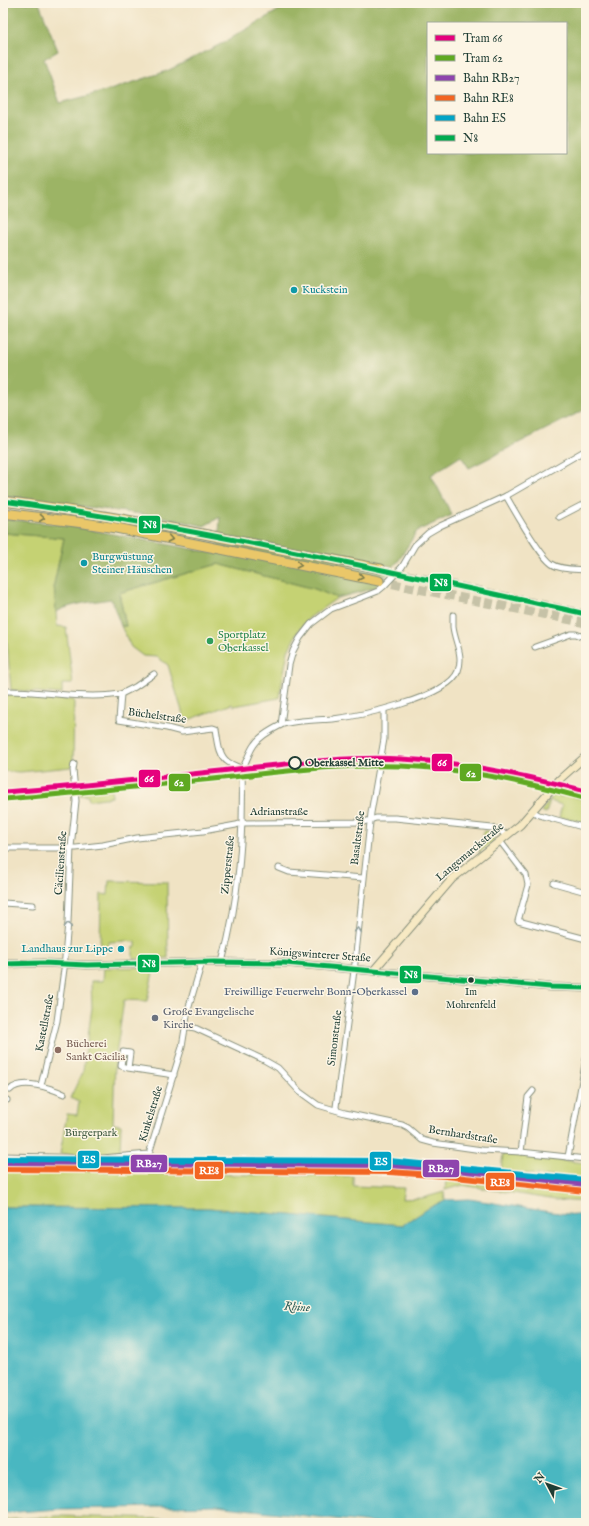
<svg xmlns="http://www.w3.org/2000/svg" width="589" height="1526" viewBox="0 0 589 1526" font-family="'IM FELL English',serif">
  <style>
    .green { fill: #c5d273; stroke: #728854 }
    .forest { fill: #9cb465; stroke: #5e784c; fill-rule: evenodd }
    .water { fill: #49b7c1; stroke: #347a7a }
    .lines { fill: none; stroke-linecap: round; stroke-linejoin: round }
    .trunk-tunnel { stroke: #c6c2a7; stroke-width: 9; stroke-dasharray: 9 4.5; stroke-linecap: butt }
    .minor-casing { stroke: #88907c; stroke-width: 7 }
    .secondary-casing { stroke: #88907c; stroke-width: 9 }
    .trunk-casing { stroke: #88907c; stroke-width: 11 }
    .minor { stroke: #fff; stroke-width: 5 }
    .secondary { stroke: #f7e9c3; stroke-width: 7 }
    .trunk { stroke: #eac769; stroke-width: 9 }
    .bus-1-casing { stroke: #fcf5e5; stroke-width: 8 }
    .bus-1 { stroke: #00ab4f; stroke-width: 5 }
    .rail-1-casing { stroke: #fcf5e5; stroke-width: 9 }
    .rail-2-casing { stroke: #fcf5e5; stroke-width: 9 }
    .rail-3-casing { stroke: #fcf5e5; stroke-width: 9 }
    .rail-1 { stroke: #8e44ad; stroke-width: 6 }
    .rail-2 { stroke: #f26522; stroke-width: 6 }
    .rail-3 { stroke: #02a4c6; stroke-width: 6 }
    .tram-1-casing { stroke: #fcf5e5; stroke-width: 8 }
    .tram-2-casing { stroke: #fcf5e5; stroke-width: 8 }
    .tram-1 { stroke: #e5007d; stroke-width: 5 }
    .tram-2 { stroke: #5ea921; stroke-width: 5 }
    .oneway { stroke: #7a7b4c }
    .oneway2 { stroke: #8f9e9a }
    .culture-dot { fill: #0f9aa8; stroke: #fcf5e5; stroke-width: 1.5 }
    .leisure-dot { fill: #2e9e5b; stroke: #fcf5e5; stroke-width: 1.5 }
    .stop-dot { fill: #fcf5e5; stroke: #1f3d34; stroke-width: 2 }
    .bus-dot { fill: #1f3d34; stroke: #fcf5e5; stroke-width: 1.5 }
    .service-dot { fill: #5c6f8a; stroke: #fcf5e5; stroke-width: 1.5 }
    .worship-dot { fill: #6b7280; stroke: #fcf5e5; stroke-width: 1.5 }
    .education-dot { fill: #8d6e63; stroke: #fcf5e5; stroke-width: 1.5 }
    .labels { text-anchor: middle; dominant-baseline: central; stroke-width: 3; stroke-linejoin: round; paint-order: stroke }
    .bus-label { font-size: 10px; fill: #1f3d34; stroke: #fcf5e5 }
    .culture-label { font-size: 11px; fill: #0d838f; stroke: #fcf5e5; text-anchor: start }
    .leisure-label { font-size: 11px; fill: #27864d; stroke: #fcf5e5; text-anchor: start }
    .street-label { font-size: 11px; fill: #1f3d34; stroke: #fcf5e5 }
    .stop-label { font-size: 11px; font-weight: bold; fill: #1f3d34; stroke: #fcf5e5; text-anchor: start }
    .service-label { font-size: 11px; fill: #4e5e75; stroke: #fcf5e5; text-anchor: end }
    .worship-label { font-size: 11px; fill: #5b616d; stroke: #fcf5e5; text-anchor: start }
    .education-label { font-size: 11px; fill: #785e54; stroke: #fcf5e5; text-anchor: start }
    .park-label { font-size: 11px; fill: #405b41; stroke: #fcf5e5 }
    .water-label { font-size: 12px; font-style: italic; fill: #2a5c57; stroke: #fcf5e5 }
    .line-badge { stroke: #fcf5e5; stroke-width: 1.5 }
    .badge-label { font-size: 11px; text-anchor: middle; font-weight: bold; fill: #fff }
  </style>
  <rect width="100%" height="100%" fill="#fcf5e5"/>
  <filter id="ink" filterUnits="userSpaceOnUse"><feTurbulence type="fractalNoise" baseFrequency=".025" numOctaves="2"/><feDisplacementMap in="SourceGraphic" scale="8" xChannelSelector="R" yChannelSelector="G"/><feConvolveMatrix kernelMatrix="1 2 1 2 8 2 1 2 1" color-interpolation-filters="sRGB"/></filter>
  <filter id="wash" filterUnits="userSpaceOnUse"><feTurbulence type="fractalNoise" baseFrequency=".012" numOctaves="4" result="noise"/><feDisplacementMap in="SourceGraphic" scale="16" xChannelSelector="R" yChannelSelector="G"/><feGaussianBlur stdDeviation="0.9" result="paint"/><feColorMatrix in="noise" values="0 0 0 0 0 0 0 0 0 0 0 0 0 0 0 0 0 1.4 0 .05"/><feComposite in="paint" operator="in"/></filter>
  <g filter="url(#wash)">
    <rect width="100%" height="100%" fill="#f0e3c4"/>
    <g class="green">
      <path d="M3,533L64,538L54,584L57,626L66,627L73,684H62V694L11,690L7,642H3Z"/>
      <path d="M218,564L315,589L337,598L309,618L298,631L288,651L279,698L234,706L232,704L185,721L168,665L157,657L143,656L131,647L121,626H126L119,593Z"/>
      <path d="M3,694L74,700L73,764L71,767L20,772L3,771Z"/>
      <path d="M111,789L112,797L89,800L88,795H80V791Z"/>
      <path d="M555,794L562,797L565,794L586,800V823L559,817L562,805L550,801L546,813L541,811Z"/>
      <path d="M484,831C490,832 493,833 494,840L479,853Z"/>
      <path d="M109,881L167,882L168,958L133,959V948L136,947V942L127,941L126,940L125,941L109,942L108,950H100L101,894L108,895Z"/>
      <path d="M154,967L147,1001L124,1000L115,1062L113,1124L121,1125L120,1155L60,1154L67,1114L77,1115L79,1102L70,1098L83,1071L92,1008L91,981H103L104,968Z"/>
      <path d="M503,1154L586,1163V1180L501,1171Z"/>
      <path d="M3,1169L100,1171L166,1174L353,1176V1186L404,1188L402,1199L423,1198L444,1192L445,1200L429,1208L403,1225L209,1208L3,1207Z"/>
      <path d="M446,1180L586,1196V1202L556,1200L463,1185L445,1190Z"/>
      <path d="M58,1516L298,1523H3V1520Z"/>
    </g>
    <path class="forest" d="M3,3H39L58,51L44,59L60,103L110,90L167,71L223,43L291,3H586V409L469,468L461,456L431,475L452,515L417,531L399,560L375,588L337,598L315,589L218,564L119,593L126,626H121L111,599C93,602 72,603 56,612L54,584L64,538L3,533V519L65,525L218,554L220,517L204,526L164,517L3,496ZM428,23H566V153H428Z"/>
    <path class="water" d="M469,1199L550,1212L586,1216V1523H372L216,1506L58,1509L3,1513V1207L209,1208L403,1225L429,1208L445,1200Z"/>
  </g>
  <g filter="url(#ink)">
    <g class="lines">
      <g class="trunk-tunnel">
        <path d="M381,569L586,614"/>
        <path d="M379,581L586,623"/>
      </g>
      <g class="minor-casing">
        <g id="minor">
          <path d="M506,496C515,511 539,555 552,564C561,570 575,569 586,570"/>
          <path d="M559,517L586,503"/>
          <path d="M535,647L571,634H576L586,638"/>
          <path d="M3,691C42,690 81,700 121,694L119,720L167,728L182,732L213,728L216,729C218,739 218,755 228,762C232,765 237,766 242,769"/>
          <path d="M121,694L135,687L154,674"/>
          <path d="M281,725L289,665L293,651L300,638L311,624L331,609L363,597L378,591L384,586L402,567L415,545L428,533L440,526L506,496L586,450"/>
          <path d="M242,769C247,761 249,752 254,745C259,737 273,729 281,725C293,720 319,720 333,719C359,716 448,698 458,671C464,655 455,643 453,627C453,623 453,619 453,615"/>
          <path d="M532,811L539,815L586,828"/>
          <path d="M500,841L526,875L528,885L518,921L586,939"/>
          <path d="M3,848H76L103,845L137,838L203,831L236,825L242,823L364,822L376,818H395L492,828L500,830L506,836"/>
          <path d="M279,868L289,872L363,878"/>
          <path d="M554,883L586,892"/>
          <path d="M3,903L33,905"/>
          <path d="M222,962C239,902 244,831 242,769"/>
          <path d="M185,1026L195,1028L264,1060L278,1068L300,1092L318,1105L345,1113L402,1125L408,1128L422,1140L433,1143L482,1150L521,1152L586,1159"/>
          <path d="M128,1068L121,1066L123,1052L130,1053L128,1068L174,1075"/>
          <path d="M41,1085L57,1021L64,969L68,922L71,847L76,801L73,770L74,764"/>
          <path d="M10,1090C22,1078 51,1088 64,1094"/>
          <path d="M3,1100H7"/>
          <path d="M337,1110L336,1107L355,963L371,813L384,739V710"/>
          <path d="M521,1152L528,1097L533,1091"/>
          <path d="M3,1156L102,1158L149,1154L182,1047L188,1010L202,962"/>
          <path d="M568,1157L586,1059"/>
        </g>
      </g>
      <g class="secondary-casing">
        <g id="secondary">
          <path d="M3,964L43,963L87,965L215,962L285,963L550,987L586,988"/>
          <path d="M374,970L452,879L520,825L560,779L586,756"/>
        </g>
      </g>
      <g class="trunk-casing">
        <g id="trunk">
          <path d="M3,501C130,517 256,545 381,569"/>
          <path d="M3,513L84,523L116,528L379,581"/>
        </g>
      </g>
      <use href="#minor" class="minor"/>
      <use href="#secondary" class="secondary"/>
      <use href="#trunk" class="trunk"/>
      <g class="bus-1-casing">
        <g id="bus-1">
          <path d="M3,501C199,528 393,572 586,614"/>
          <path d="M3,964L43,963L87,965L215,962L285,963L550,987L586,988"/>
        </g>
      </g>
      <use href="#bus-1" class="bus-1"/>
      <g class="rail-1-casing">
        <path id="rail-1" d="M3,1162L389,1165L447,1169L586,1184"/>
      </g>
      <g class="rail-2-casing">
        <path id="rail-2" d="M3,1169L389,1172L446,1176L585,1191"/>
      </g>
      <g class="rail-3-casing">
        <path id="rail-3" d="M3,1159L389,1161L586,1180"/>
      </g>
      <use href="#rail-1" class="rail-1"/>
      <use href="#rail-2" class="rail-2"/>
      <use href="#rail-3" class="rail-3"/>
      <g class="tram-1-casing">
        <path id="tram-1" d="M3,792C79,787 154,778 229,770C286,764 344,756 401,759C464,762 525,775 586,791"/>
      </g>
      <g class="tram-2-casing">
        <path id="tram-2" d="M4,799C80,793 156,785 232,777C288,771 344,764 400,766C463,768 524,782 584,798"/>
      </g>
      <use href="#tram-1" class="tram-1"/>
      <use href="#tram-2" class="tram-2"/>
    </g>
    <defs><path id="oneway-chevron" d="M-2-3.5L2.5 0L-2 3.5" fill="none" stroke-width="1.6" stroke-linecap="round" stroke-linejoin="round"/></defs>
    <g class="oneway">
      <use href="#oneway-chevron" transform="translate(42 518) rotate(6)"/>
      <use href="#oneway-chevron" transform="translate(170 539) rotate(11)"/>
      <use href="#oneway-chevron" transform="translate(299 565) rotate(12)"/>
      <use href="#oneway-chevron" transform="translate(361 577) rotate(11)"/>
    </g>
    <g class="oneway2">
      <use href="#oneway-chevron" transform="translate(68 925) rotate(-86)"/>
      <use href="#oneway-chevron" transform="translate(358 930) rotate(-85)"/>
    </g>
  </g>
  <g class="culture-dot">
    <circle cx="294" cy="290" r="4"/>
    <circle cx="84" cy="563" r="4"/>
    <circle cx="121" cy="949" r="4"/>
  </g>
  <circle class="leisure-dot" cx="210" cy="641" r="4"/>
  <circle class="stop-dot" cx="295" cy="763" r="6"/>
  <circle class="bus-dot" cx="471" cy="980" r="3.5"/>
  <circle class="service-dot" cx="415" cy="992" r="4"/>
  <circle class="worship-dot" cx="155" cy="1018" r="4"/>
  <circle class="education-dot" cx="58" cy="1050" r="4"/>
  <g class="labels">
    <g class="bus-label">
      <text x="471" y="992">Im<tspan x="471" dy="13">Mohrenfeld</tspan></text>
    </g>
    <g class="culture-label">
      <text x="302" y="290">Kuckstein</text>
      <text x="92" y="557">Burgwüstung<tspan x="92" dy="13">Steiner Häuschen</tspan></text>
      <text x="113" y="949" text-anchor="end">Landhaus zur Lippe</text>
    </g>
    <g class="leisure-label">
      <text x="218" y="635">Sportplatz<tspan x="218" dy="13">Oberkassel</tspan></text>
    </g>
    <g class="street-label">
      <text transform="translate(157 716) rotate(8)">Büchelstraße</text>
      <text x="279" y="812">Adrianstraße</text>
      <text transform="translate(358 838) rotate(-83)">Basaltstraße</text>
      <text transform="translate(470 852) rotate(-40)">Langemarckstraße</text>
      <text transform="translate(61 863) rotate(-86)">Cäcilienstraße</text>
      <text transform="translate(228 865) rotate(-84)">Zipperstraße</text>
      <text transform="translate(320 955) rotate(4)">Königswinterer Straße</text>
      <text transform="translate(45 1023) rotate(-79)">Kastellstraße</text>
      <text transform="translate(335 1038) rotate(-83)">Simonstraße</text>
      <text transform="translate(151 1114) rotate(-73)">Kinkelstraße</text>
      <text transform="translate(463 1135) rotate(9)">Bernhardstraße</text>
    </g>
    <g class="stop-label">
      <text x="305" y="763">Oberkassel Mitte</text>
    </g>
    <g class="service-label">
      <text x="407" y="992">Freiwillige Feuerwehr Bonn-Oberkassel</text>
    </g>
    <g class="worship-label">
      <text x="163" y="1012">Große Evangelische<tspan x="163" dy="13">Kirche</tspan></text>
    </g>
    <g class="education-label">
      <text x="66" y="1044">Bücherei<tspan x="66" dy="13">Sankt Cäcilia</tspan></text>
    </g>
    <g class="park-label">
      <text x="91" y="1133">Bürgerpark</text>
    </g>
    <g class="water-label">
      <text transform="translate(297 1307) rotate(4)">Rhine</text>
    </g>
  </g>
  <g class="line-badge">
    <rect x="138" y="515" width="23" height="19" rx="4" fill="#00ab4f"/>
    <rect x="429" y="573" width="23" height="19" rx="4" fill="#00ab4f"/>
    <rect x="431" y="753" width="22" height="19" rx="4" fill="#e5007d"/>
    <rect x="459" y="763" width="23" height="19" rx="4" fill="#5ea921"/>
    <rect x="138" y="769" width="23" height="19" rx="4" fill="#e5007d"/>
    <rect x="168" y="773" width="23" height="19" rx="4" fill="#5ea921"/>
    <rect x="137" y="954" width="23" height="19" rx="4" fill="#00ab4f"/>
    <rect x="399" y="965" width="23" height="19" rx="4" fill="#00ab4f"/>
    <rect x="77" y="1150" width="23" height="19" rx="4" fill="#02a4c6"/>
    <rect x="369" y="1151" width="23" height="20" rx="4" fill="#02a4c6"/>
    <rect x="130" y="1154" width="38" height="19" rx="4" fill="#8e44ad"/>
    <rect x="422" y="1159" width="38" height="19" rx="4" fill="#8e44ad"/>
    <rect x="194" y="1161" width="30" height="19" rx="4" fill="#f26522"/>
    <rect x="485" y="1172" width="30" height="19" rx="4" fill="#f26522"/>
  </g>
  <g class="badge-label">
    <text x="150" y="528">N8</text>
    <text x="441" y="586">N8</text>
    <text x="442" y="766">66</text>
    <text x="471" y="777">62</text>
    <text x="149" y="782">66</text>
    <text x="179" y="786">62</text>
    <text x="149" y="967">N8</text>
    <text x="411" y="978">N8</text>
    <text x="89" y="1163">ES</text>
    <text x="381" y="1165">ES</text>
    <text x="149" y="1167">RB27</text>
    <text x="441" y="1172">RB27</text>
    <text x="209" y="1174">RE8</text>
    <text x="500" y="1186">RE8</text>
  </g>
  <rect width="589" height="1526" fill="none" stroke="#fcf5e5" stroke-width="16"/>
  <rect x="427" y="22" width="140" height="132" fill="#fcf5e5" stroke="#a4ab9e"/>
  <rect x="435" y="35" width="20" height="6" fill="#e5007d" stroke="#a4ab9e"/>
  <text x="463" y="42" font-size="12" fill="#1f3d34">Tram 66</text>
  <rect x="435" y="55" width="20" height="6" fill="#5ea921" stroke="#a4ab9e"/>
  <text x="463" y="62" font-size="12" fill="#1f3d34">Tram 62</text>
  <rect x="435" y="75" width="20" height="6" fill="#8e44ad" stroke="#a4ab9e"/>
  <text x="463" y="82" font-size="12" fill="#1f3d34">Bahn RB27</text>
  <rect x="435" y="95" width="20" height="6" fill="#f26522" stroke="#a4ab9e"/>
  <text x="463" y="102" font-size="12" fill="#1f3d34">Bahn RE8</text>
  <rect x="435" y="115" width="20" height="6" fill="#02a4c6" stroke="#a4ab9e"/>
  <text x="463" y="122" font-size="12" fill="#1f3d34">Bahn ES</text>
  <rect x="435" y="135" width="20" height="6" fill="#00ab4f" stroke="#a4ab9e"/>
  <text x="463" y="142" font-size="12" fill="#1f3d34">N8</text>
  <g transform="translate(547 1484) rotate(311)" stroke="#fcf5e5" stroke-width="3" paint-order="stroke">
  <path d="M0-3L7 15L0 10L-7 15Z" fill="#1f3d34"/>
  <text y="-6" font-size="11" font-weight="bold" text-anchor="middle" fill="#1f3d34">N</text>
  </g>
</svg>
